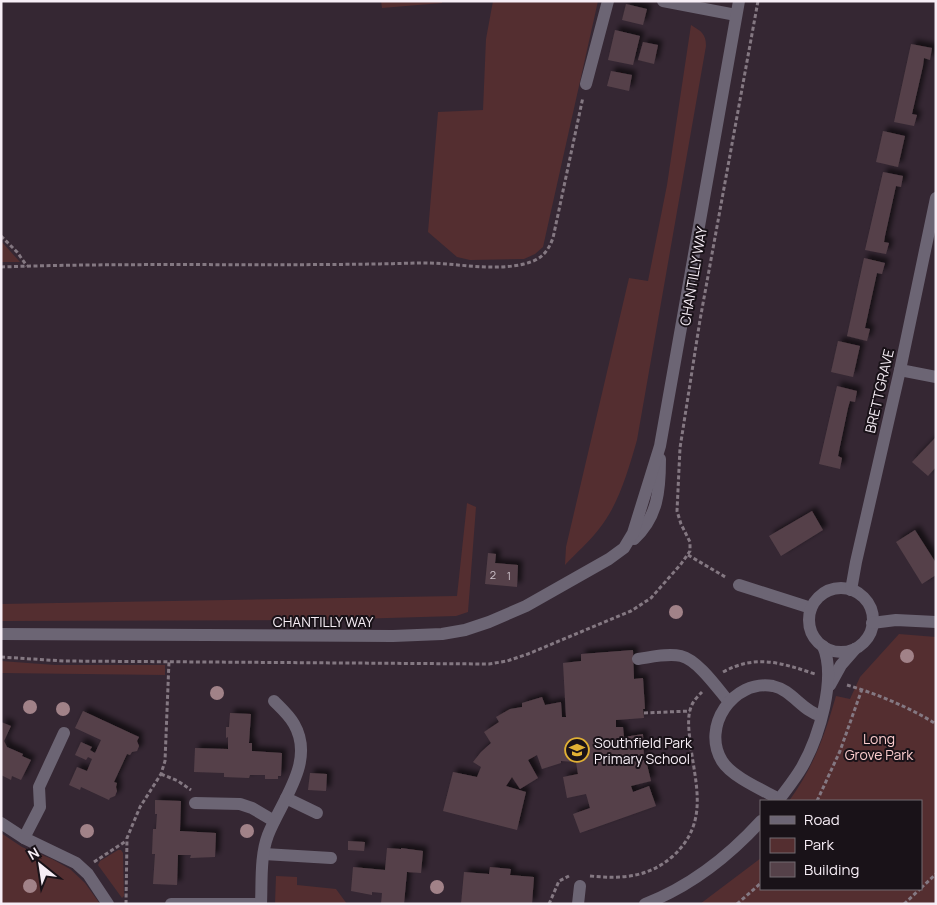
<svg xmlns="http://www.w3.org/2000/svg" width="937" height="905" viewBox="0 0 937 905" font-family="Manrope,sans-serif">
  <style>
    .green { fill: #542e30 }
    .building { fill: #554149; filter: url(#shadow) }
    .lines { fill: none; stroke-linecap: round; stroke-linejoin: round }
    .path { stroke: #847882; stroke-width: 3; stroke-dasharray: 4 2.5; stroke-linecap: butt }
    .minor { stroke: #6c6574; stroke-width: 12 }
    .tree { fill: #a18288 }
    .labels { text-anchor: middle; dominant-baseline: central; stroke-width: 4; stroke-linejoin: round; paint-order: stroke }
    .number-label { font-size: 11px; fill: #cec3cb }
    .street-label { font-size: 14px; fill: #f7eef6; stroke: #191218 }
    .park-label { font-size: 14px; fill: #facccd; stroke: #191218 }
    .poi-label { font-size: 14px; fill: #f7eef6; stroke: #191218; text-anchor: start }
  </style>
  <defs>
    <filter id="shadow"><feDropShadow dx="4.5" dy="-4.5" stdDeviation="2.5" flood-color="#0009"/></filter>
  </defs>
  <rect width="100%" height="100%" fill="#352733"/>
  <g class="green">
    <path d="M381,1H442V3L382,8Z"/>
    <path d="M493,1H598L543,247L535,254L524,259L470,260L457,257L428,232L438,112L483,110L486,39Z"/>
    <path d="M691,25C701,31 706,34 706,46L637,440C628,471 619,504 599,529C589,542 576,553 565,565L566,547L629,278L648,281L667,185Z"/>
    <path d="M1,241L20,262H1Z"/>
    <path d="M467,503L476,507L468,612L456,616L320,620L1,621V604L457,596Z"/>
    <path d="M899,634L936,637V904H700L761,858V889H921V801H789C814,766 824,737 836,696L850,699L860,677Z"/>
    <path d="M1,661L55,665H165V675L1,673Z"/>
    <path d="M1,833L22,847L52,859L70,869L85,883L100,904H1Z"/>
    <path d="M118,850H121L123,853L124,896L122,898L98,865L100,861Z"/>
    <path d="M276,876L297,877V885L336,889L347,904H275Z"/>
  </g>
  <g class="building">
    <path d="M626,4L647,9L643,25L622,20Z"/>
    <path d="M615,30L640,36L633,65L608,60Z"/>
    <path d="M643,42L658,45L654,64L638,60Z"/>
    <path d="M911,44L932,48L930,60L924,58L923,66L912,114L917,115L914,126L894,122Z"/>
    <path d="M611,71L632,75L629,91L607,86Z"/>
    <path d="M883,131L905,136L898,167L876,162Z"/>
    <path d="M883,172L903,176L901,187L896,186L885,236L884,242L889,243L886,254L865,250Z"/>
    <path d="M864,258L885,263L882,274L877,273L865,328L870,329L867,341L847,336Z"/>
    <path d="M838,341L860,346L853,377L831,372Z"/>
    <path d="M837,386L857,391L855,402L850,401L848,408L838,456L842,458L840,469L819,464Z"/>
    <path d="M935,438L936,467L928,476L912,462Z"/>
    <path d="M812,511L823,530L781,556L769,536Z"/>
    <path d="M915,530L936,563V575L922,584L896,542Z"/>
    <path d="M488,553L496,554L495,563L518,565L517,587L485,584Z"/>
    <path d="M633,650L634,679L643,678L645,709H643L644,718L616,720V727H623L624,737L643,734L644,757H630V762L646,760L651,781L631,786L633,792L649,786L656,806L580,833L573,814L590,808L586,794L567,798L563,777L578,774L576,762L561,761V763L542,769L537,755L528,760L538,778L520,789L512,777L506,786L526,792L517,830L443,811L453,772L477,777L481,767L473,762L481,752L491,743L484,732L499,722L496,717L510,709L522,707V703L542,697L545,705L561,702L562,717H566L563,663L581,661V654Z"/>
    <path d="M83,711L139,737L137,741L139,746L137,751L132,752L130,755L127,754L114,782L117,783L116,787L117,791L115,796L110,798L109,800L81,787L80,790L69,785L77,767L87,771L92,759L88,757L86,760L75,755L81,742L92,747L90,750L95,753L101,740L75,728Z"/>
    <path d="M230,713L251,714L249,743H252V751L282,753L281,776H278V779H265V775H250L249,778L224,777V773L194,772L195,748L228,749V737L226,738V727H229Z"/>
    <path d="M1,722L11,726L4,741L7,747L23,754L22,756L31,760L21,780L12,776L11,780L1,775Z"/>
    <path d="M310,773L327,774L326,791L308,790Z"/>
    <path d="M155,800L181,801L180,831L216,833L215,857L190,858L191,855H178L177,885L153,884L155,854H152L153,829H156L157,814H155Z"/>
    <path d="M348,841L365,842L364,851L348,850Z"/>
    <path d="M387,848L401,849V848L423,851L421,873L407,872L404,904H381L382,893L372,892V895L351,891L353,867L385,870Z"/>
    <path d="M490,867L511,869L510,875L534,877L532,904H461L464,872L489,874Z"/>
  </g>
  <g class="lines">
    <g class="path">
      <path d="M1,236L17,252L27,266"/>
      <path d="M1,267C140,262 279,267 418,263C453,262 490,272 524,264C540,260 547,254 553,238L583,97"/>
      <path d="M688,555L727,578"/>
      <path d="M1,657L64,661L489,664L507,661L528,654L631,611L651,598L681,564L690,551V542L681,524L677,511L680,448L700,320L758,1"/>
      <path d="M723,672C756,654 782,663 815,674"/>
      <path d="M847,685C877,694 909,707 936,724"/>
      <path d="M644,713L690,711"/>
      <path d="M161,774L178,781L191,790"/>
      <path d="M817,801L840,751L862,689"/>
      <path d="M94,862L126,841"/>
      <path d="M590,876C621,879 648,878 673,856C710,822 695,784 690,741C689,730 687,718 691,707C693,701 698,696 702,692"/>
      <path d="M921,888L936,874"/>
      <path d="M126,904L127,838L140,807L161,774L165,761L169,661"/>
      <path d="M549,904L559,881L569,876"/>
      <path d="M737,904L761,883"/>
      <path d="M904,904L920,889"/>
    </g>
    <g class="minor">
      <path d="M663,1L736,15"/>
      <path d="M586,84L608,1"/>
      <path d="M900,370L936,377"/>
      <path d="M634,539C658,517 660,490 660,459"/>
      <path d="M739,585L811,608"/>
      <circle cx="841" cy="620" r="32"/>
      <path d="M851,590L856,562L900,370L936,198"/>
      <path d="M872,623L896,620L936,622"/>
      <path d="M1,634L393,636L442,634L465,630L489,622L526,606L609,559L624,548L633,533L660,446L739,1"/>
      <path d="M638,659C652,657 668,653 681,656C698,660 718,689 729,702"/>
      <path d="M830,685L841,665L855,649"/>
      <path d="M286,798L317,813"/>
      <path d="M779,799C763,790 732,777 722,761C701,727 733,679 773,686C792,690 802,711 821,716"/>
      <path d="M778,801C786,790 795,779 802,767C819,737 837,678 823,646"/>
      <path d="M195,803L240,804L252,808L274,821"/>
      <path d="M1,823L24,838L76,863L88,874L108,904"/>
      <path d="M24,838L40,807L39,787L64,733"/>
      <path d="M264,854L331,858"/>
      <path d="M171,904H261"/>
      <path d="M261,904C262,882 260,856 268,835C281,801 316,762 294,724C289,715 281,708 274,701"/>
      <path d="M578,904L580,886"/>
      <path d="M645,904C689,887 729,856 761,821"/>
    </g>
  </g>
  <g class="tree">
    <circle cx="676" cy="612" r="7"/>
    <circle cx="907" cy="656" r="7"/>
    <circle cx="217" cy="693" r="7"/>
    <circle cx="30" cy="707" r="7"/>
    <circle cx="63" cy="709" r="7"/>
    <circle cx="87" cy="831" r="7"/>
    <circle cx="247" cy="831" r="7"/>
    <circle cx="30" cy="886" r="7"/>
    <circle cx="437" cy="887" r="7"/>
  </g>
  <defs>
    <g id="school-ring" transform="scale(1.25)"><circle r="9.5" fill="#191218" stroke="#e0b034" stroke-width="1.5"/><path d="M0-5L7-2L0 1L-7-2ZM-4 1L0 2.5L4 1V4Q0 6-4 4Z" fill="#e0b034"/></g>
  </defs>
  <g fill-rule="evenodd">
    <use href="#school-ring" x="577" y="750"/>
  </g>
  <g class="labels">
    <g class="number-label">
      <text x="493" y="574">2</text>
      <text x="509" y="575">1</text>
    </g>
    <g class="street-label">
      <text transform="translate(693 276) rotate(-80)">CHANTILLY WAY</text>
      <text transform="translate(879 391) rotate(-77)">BRETTGRAVE</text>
      <text x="323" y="621">CHANTILLY WAY</text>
    </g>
    <g class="park-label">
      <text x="879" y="738">Long<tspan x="879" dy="16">Grove Park</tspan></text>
    </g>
    <g class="poi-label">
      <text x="594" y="742">Southfield Park<tspan x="594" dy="16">Primary School</tspan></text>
    </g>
  </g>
  <rect width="937" height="905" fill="none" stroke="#f7eef6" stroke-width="5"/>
  <rect x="760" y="800" width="162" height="90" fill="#191218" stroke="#726a71"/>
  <rect x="770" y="816" width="25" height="8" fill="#6c6574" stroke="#726a71"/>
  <text x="804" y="825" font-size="15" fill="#f7eef6">Road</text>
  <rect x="770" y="838" width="25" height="15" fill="#542e30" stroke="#726a71"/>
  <text x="804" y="850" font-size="15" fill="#f7eef6">Park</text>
  <rect x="770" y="862" width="25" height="15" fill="#554149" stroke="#726a71"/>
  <text x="804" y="875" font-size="15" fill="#f7eef6">Building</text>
  <g transform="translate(40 865) rotate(330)" stroke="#191218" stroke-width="4" paint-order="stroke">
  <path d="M0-4L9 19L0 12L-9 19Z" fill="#f7eef6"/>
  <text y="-8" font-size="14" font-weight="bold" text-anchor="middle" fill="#f7eef6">N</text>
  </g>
</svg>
